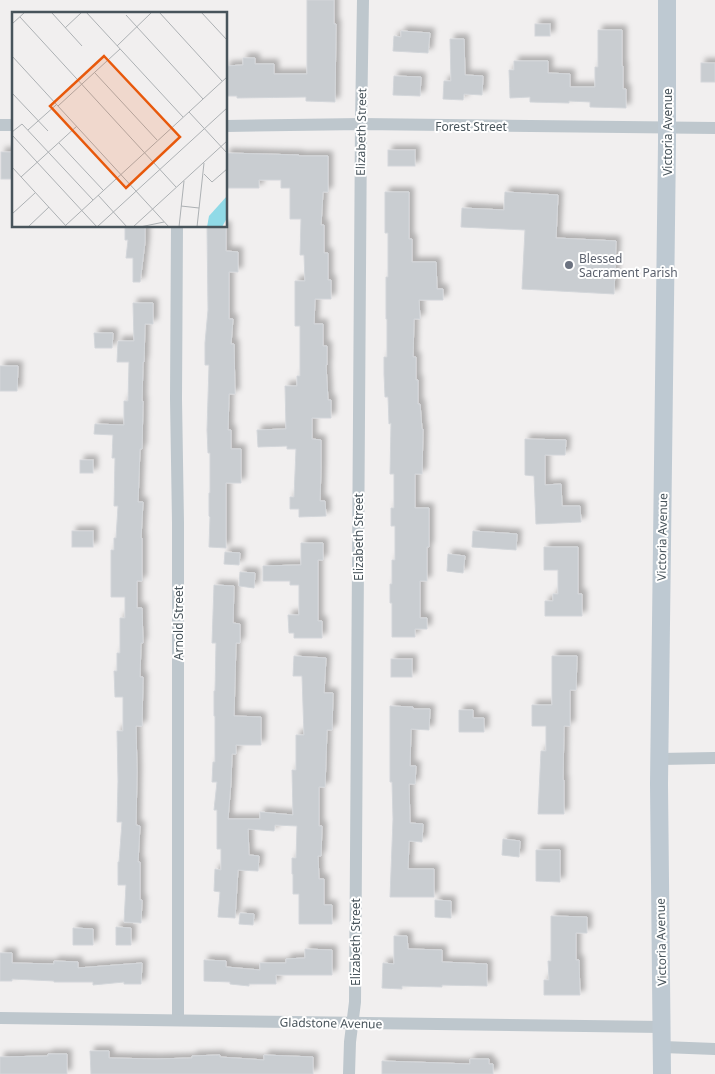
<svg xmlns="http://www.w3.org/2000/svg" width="715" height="1074" viewBox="0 0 715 1074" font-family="'Noto Sans',sans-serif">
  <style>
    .building { fill: #c9cdd1; stroke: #d3d6da; filter: url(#shadow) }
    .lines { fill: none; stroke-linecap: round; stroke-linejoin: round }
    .street { stroke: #bec7cd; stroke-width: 12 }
    .secondary { stroke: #bec9d2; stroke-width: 18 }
    .worship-dot { fill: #6b7280; stroke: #fff; stroke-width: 2 }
    .labels { text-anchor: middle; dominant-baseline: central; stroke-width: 4; stroke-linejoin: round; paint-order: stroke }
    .street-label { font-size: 12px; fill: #48545b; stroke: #fff }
    .worship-label { font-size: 12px; fill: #5b616d; stroke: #fff; text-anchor: start }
    .inset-road { fill: none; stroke: #adb1b4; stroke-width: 1 }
    .view { fill: #e8590c; fill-opacity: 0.15; stroke: #e8590c; stroke-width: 2.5 }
    .inset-edge { fill: none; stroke: #48545b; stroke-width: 2.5 }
  </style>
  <defs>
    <filter id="shadow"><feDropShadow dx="4.5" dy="-4.5" stdDeviation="2.5" flood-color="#0004"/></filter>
  </defs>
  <rect width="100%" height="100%" fill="#f1efef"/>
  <g class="building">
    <path d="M307,0H334V24H336L335,102L306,101V97L237,98V96H226V66L243,65V58H255V64H274V74H307Z"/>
    <rect x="535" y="24" width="15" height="12"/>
    <path d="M598,30H622V66H623V89H626V108L590,107V102L569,101V103L530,102V97L510,98L509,70H514V61H548V73L570,74V87H595V67H598Z"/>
    <path d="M401,31L430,33L428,53L393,51L394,36L401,37Z"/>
    <path d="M450,39H464L465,75L483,76L482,95L464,94L463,100L443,99L444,81H451Z"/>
    <rect x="701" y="63" width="14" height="19"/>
    <path d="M394,76L421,77L420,96L393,95Z"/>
    <rect x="388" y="150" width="27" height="16"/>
    <rect x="1" y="152" width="13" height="27"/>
    <path d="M226,153L299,155V156H328V192H323L321,225H324V253H328V280H331V299H315L314,324H323V346H327V365H326L328,400H331V418H312V439L321,440V468L320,501H325L326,516L299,517V509H290V497H294L296,449H287V446L258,447L257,430L286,429L285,386H297V376H300V326H295V281H305L304,255H300L301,219H290V188H281V180H259V188H226Z"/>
    <path d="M385,192H409V239H412V262H436L437,289H443V300H419L420,319H414L413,357H416V380H418V404H420L422,429H423L422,474H415V508H429V547H427V581H420V618H427V629H415V637H392V603H390V584H392V560H395V526H391V508H394V474H390L391,423L389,424L388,397H385L384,374V357H387V319H386V277H388V233H385Z"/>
    <path d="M505,192L558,195L556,238L616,241L614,294L522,289L525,230L461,227L462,208L504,210Z"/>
    <path d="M125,226H145V242L140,282H133V258H126L128,240H125Z"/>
    <path d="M207,226H226V251L238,252V272H229V319H233L231,344H234L235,394H229L228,430H231V449H241V483H226V548L209,547L210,517L209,516V493H210V453H208L207,430L209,365H205V343L208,310Z"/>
    <path d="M133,303H153V324H145L144,362H143L142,401H143L142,449H140L138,502H143L141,538H142V581H137V608H142L143,643H141L140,677H143L142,726H136L137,772L136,825L140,826L138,862H140V900H142L141,923L124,922L126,885H118V862H119L122,822H117L118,781L117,731H123V697H115L114,671H117V653H120V618H125V597H111V550H114V538H116L118,506H114L115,458H112L113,435L94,434L95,424L124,425V401H128L129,362H117L118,341H134Z"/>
    <path d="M94,333H113L112,348H95Z"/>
    <path d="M0,366H18L17,391H0Z"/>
    <path d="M525,439L566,440L565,455H545V485L561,484L562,506H580L581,522L536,524L534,476L525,475Z"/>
    <rect x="80" y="460" width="13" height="13"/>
    <rect x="72" y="531" width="21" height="16"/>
    <path d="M473,531L517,534L516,550L472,547Z"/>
    <path d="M301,543H323V560H318V621H322V638H294V633H289L288,615H299V585H290V581H263V566L301,565Z"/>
    <path d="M544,547H578V594H582V616H545V601H553V594H558V570H544Z"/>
    <path d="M225,552L240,553L239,565L224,564Z"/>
    <path d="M448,554L465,556L463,573L447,571Z"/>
    <path d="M240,572L255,573L254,588L239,586Z"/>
    <path d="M214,585L234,586L233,623L240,624V643H236L234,716L261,717V745H236V754H232L231,782L228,819H260V812L293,815L292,770H296V735H304L302,676H293L294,656L326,658L324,693H333L332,730H327L325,787H319V826H322L321,856H318L319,879H324V905H332V924H299V894H293V874H292V858H296L297,826L275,825L274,831L248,829L249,855L259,856L258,871L238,870L235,918L218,917L220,892L214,891L215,869L221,870V849H217V810H214L217,782H212L213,762H215V716H214V691H215L216,643H212Z"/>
    <path d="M552,656H577L576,690H570V726H564L563,780H564V814H538L541,751H546V726H532V705H552Z"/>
    <rect x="391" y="659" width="21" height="18"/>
    <path d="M390,706L413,707V709H430L429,730L411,729L410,766H416L415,784H409L410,823L423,824L422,842L409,841L408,869H434V897H390L393,819L392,782H390Z"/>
    <path d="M459,710H473V718H484V732H459Z"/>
    <path d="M503,839L520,841L519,857L502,855Z"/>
    <path d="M536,850H560V882L536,881Z"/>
    <path d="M435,900L451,901V918L435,917Z"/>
    <path d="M240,913L254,914L253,925L239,924Z"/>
    <path d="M551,916L587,917V933H576V960H579L580,995H544V980H549L548,961H551Z"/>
    <path d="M116,927L131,928V945H116Z"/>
    <path d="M73,928L93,929V945H73Z"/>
    <path d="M394,936H407L408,949L442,950V962L487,964V986L442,985V987L402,986V989L382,988L383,963L394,964Z"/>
    <path d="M305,949L332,950V975H276V984H249V986L230,984V982L204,981V960L226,961V967L260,970V963H286V959L305,958Z"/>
    <path d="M0,953H12V963L54,964V961L78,962V968L142,963L141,984H124V982L93,985V982H54V981L12,979V981H0Z"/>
    <path d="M90,1051H109V1058L156,1059L192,1058V1056L220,1055V1057L264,1060V1055L313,1057V1074H91Z"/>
    <path d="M48,1054H67V1074H0V1057L48,1056Z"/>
    <path d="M470,1059H489V1064H493V1074H382V1061L470,1064Z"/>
  </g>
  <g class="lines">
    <g class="street">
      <path d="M0,125H14"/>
      <path d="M226,126L361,124L715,128"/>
      <path d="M177,226L176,399L178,522V1020"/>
      <path d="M660,759L715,758"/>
      <path d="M0,1018L662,1027"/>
      <path d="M663,1047L715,1049"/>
      <path d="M349,1074L350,1042L355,1002L361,124L363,0"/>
    </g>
    <path class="secondary" d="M662,1074L659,784L667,143V0"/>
  </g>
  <circle class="worship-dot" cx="569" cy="265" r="5"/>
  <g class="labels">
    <g class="street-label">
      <text x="471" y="126">Forest Street</text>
      <text transform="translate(361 132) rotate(-89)">Elizabeth Street</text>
      <text transform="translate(667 132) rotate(-90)">Victoria Avenue</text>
      <text transform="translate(358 537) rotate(-90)">Elizabeth Street</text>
      <text transform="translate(662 537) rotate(-89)">Victoria Avenue</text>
      <text transform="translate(178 623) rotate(-90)">Arnold Street</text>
      <text transform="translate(355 942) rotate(-90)">Elizabeth Street</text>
      <text transform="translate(661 942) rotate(-91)">Victoria Avenue</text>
      <text transform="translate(331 1023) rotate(1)">Gladstone Avenue</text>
    </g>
    <g class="worship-label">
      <text x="579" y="258">Blessed<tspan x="579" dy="14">Sacrament Parish</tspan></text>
    </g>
  </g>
  <g transform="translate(12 12)">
    <rect width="215" height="215" fill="#f1efef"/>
    <path d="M215,184V206L210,215H195L197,204Z" fill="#90dae7"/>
    <path class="inset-road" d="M74,0L171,105M147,0L210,69M189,0L215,28M40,1L70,34M114,3L191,87M8,5L164,175M0,12L13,0M53,16L70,0M105,34L140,0M0,44L157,215M83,61L145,128M0,81L36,119M46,94L108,37M177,100L215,141M16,118L44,93M0,120L10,112L81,188M0,123L85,215M47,131L91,178M0,155L55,215M192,162L200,170L215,157M9,165L65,114M86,183L115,215M169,194L187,196M0,202L23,181M54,213L215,65M16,215L37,195M85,215L215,96M121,215L215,129M128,215L152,210M167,215L172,169M185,215L192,151"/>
    <path class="view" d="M92,44L168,125L114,176L38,94Z"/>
    <rect width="215" height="215" class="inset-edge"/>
  </g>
</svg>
